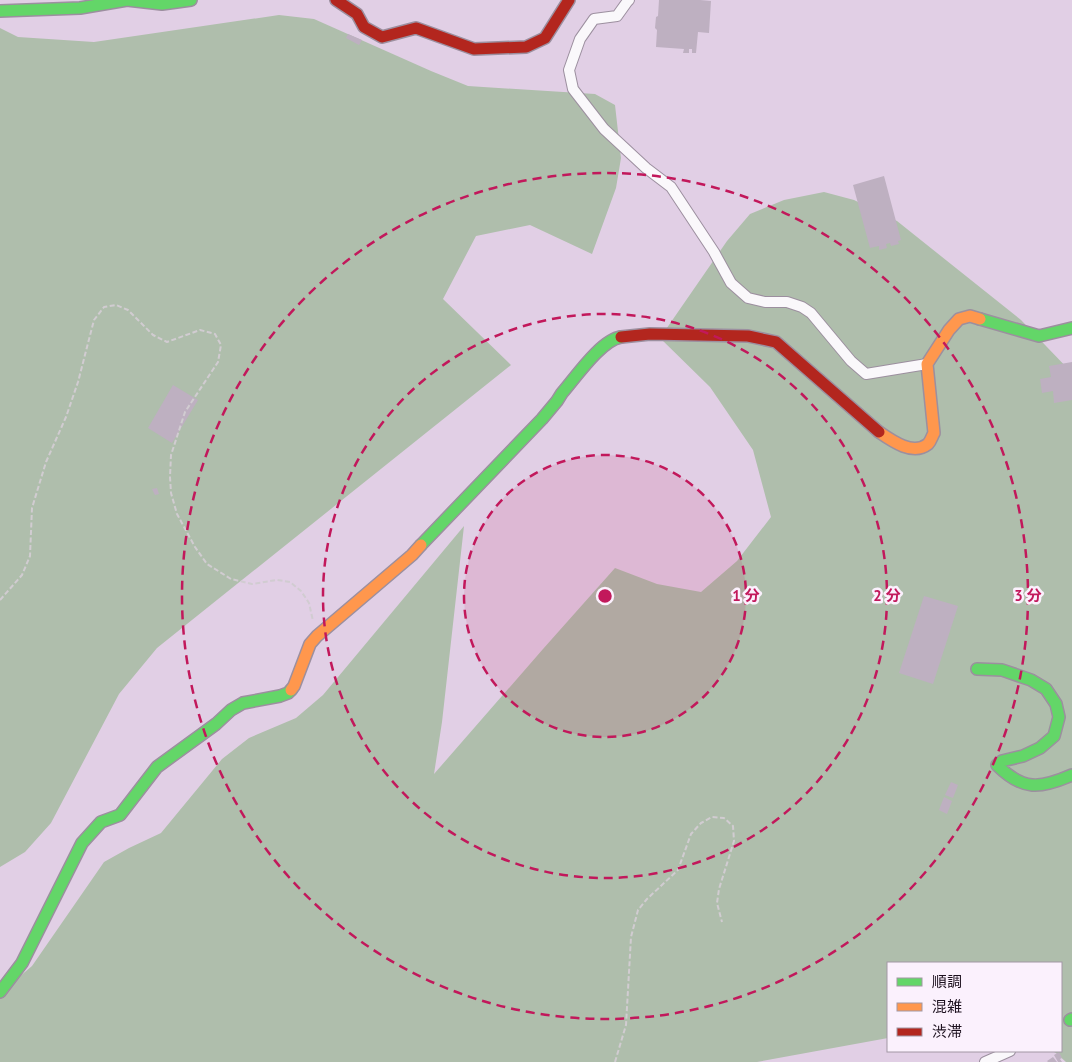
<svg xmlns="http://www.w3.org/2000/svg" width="1072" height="1062" viewBox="0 0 1072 1062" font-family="'PT Sans','Noto Sans JP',sans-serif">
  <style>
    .forest { fill: #afbeac }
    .building { fill: #beb0c1 }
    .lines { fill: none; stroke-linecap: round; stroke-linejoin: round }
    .street-casing { stroke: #9c8f9f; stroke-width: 12 }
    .fast-casing { stroke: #9c8f9f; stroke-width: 14 }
    .slow-casing { stroke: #9c8f9f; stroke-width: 14 }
    .jam-casing { stroke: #9c8f9f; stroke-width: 14 }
    .path { stroke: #d1ccd1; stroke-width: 2; stroke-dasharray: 5 2.5; stroke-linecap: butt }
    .street { stroke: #faf8fb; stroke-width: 10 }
    .fast { stroke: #63d668; stroke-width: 11 }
    .slow { stroke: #ff974d; stroke-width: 11 }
    .jam { stroke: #b3261e; stroke-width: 11 }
    .ring { fill: none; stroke: #c2185b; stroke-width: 2.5; stroke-dasharray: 9 6 }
    .centre { fill: #c2185b; stroke: #fbf1fd; stroke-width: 2.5 }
    .ring-label { font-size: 15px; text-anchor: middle; font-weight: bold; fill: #c2185b; stroke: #fbf1fd; stroke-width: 5; stroke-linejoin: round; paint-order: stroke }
  </style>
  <rect width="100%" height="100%" fill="#e1cfe5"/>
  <g class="forest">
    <path d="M279,15L314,19L431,71L468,86L595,94L615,105L621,158L616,188L592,254L530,225L476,236L443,299L511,365L157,648L119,694L51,823L25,852L0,867V28L18,37L94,42Z"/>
    <path d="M824,192L854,200L897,221L1021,320L1072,373V1062H1066L1056,1053L1052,1051H1061V963H888V1038L757,1062H0V991L5,989L32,966L104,862L129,848L161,833L222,759L249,738L296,718L323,695L464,526L442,722L434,774L543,649L615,568L657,584L701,592L737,561L771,517L753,450L710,387L660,338L727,241L750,214L784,200Z"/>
  </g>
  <g class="building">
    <path d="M659,0H700L711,1L709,33L698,32L696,53H692V49H689V53H683L684,49L656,47L657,30L655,28L656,17L658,16Z"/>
    <path d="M348,34L362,40L359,45L346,38Z"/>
    <path d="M884,176L901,240L898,241L899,244L891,246L890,243L886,244L887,248L879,250V246L870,248L853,185Z"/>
    <path d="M1072,362V400L1054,403L1053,391L1042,393L1040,379L1051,377L1049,366Z"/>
    <path d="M173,385L198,400L172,443L148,428Z"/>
    <path d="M157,488L159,494L155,495L152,489Z"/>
    <path d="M924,596L958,606L933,684L899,673Z"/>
    <path d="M951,782L958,785L953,798L945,795Z"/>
    <path d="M944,797L952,801L947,814L939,810Z"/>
    <path d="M1059,1052L1062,1058L1060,1059L1062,1062H1058L1054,1055Z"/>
    <path d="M1053,1057L1057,1062H1048L1047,1061Z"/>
  </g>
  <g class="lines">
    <g class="street-casing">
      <g id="street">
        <path d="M629,0L627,2L617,16L594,19L580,39L569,70L573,89L604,129L646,168L671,187L714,252L731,283L748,298L765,302H787L802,307L811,313L851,361L866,374L927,364"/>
        <path d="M985,1062L1010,1051"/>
      </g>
    </g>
    <g class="fast-casing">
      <g id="fast">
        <path d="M0,11L80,8L127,0L162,4L191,0"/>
        <path d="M980,319L1039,336L1072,328"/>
        <path d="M421,545L542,419L557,401L562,393C576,377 601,340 621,337"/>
        <path d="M977,669L1002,670L1031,680L1046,689L1056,704L1059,717L1054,736L1040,748L1023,756L1002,761L997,765C1023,791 1040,789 1072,775"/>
        <path d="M0,992L22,963L82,843L101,822L120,815L157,767L216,724L231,710L243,703L280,696L288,693L291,690"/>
        <path d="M1070,1020L1072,1019"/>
      </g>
    </g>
    <g class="slow-casing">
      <g id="slow">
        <path d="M879,432C892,441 913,456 928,444C931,441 932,436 934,433L927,364L949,330L959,319L970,316L980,319"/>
        <path d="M291,690L294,686L310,644L317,636L412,555L421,545"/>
      </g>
    </g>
    <g class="jam-casing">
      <g id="jam">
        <path d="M336,0L357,14L364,27L382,37L416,28L474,49L526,47L545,38L569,0"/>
        <path d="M621,337L650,334L748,336L776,342L879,432"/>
      </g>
    </g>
    <g class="path">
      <path d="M0,600L22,575L30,556L32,508L46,462L66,417L78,382L94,320L104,307L116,305L128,310L153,335L167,342L200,330L215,334L221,345L218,362L185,412L171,455L170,477L171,493L177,514L195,547L207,564L231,579L252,584L277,580L290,582L301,591L309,603L313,621"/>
      <path d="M615,1062L626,1025L631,937L638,910L647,899L678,870L691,834L701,823L712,817L724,818L733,826L734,841L719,889L717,903L722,922"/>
    </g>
    <use href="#street" class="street"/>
    <use href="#fast" class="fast"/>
    <use href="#slow" class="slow"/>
    <use href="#jam" class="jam"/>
  </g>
  <circle cx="605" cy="596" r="141" fill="#c2185b" fill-opacity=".12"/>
  <g class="ring">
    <circle cx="605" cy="596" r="141"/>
    <circle cx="605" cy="596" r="282"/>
    <circle cx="605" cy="596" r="423"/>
  </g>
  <circle cx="605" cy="596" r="8" class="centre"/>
  <g class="ring-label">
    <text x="746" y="601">1 分</text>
    <text x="887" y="601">2 分</text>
    <text x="1028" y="601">3 分</text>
  </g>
  <rect x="887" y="962" width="175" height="90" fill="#fbf1fd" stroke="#a297a4"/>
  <rect x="897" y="978" width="25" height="8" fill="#63d668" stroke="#a297a4"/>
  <text x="932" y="987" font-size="15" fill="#1d111f">順調</text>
  <rect x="897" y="1003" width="25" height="8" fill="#ff974d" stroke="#a297a4"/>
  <text x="932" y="1012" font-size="15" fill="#1d111f">混雑</text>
  <rect x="897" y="1028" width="25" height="8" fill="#b3261e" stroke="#a297a4"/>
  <text x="932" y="1037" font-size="15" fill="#1d111f">渋滞</text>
</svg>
